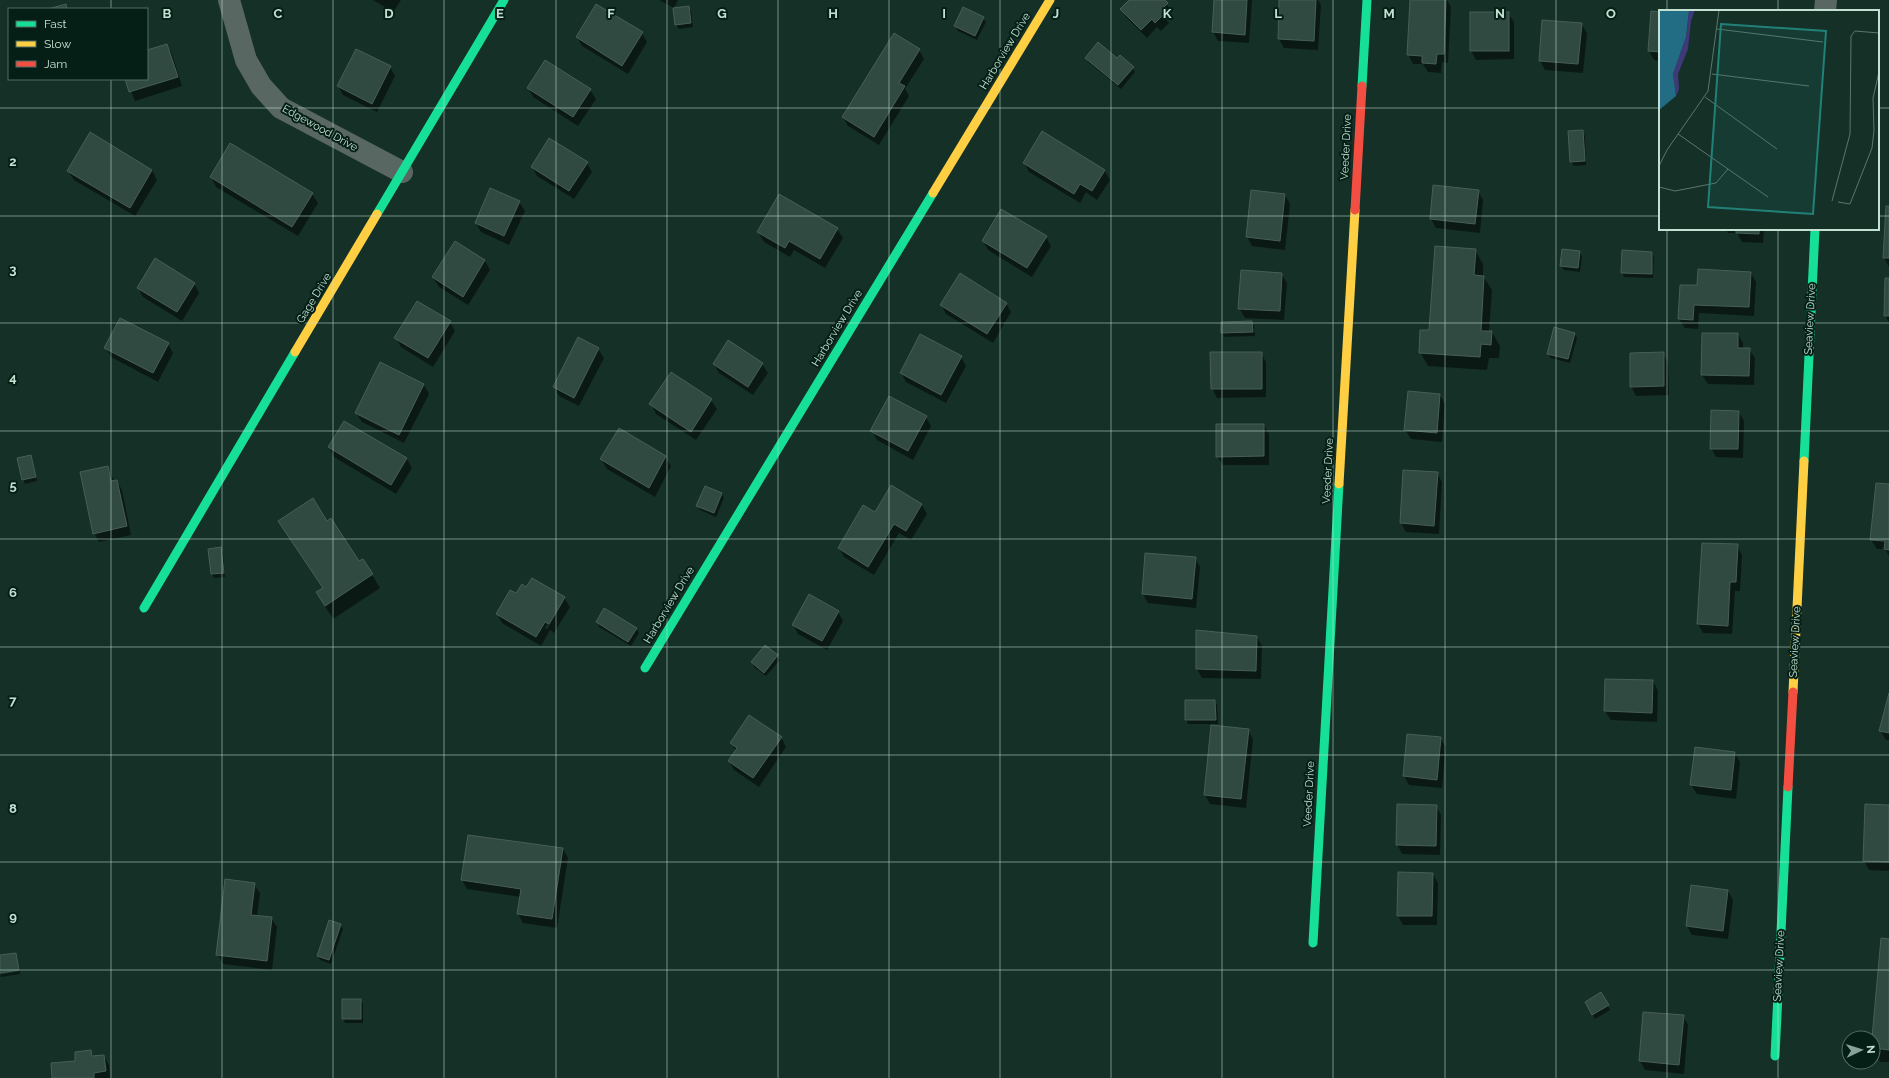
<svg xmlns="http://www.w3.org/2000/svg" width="1889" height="1078" viewBox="0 0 1889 1078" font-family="Raleway,sans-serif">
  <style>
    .shadow { fill: #0007; fill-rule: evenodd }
    .building { fill: #314a41; stroke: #475f56 }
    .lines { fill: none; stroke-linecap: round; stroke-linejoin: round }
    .street { stroke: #596762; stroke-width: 22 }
    .fast { stroke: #16e098; stroke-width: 9 }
    .slow { stroke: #ffcf43; stroke-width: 9 }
    .jam { stroke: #f24e42; stroke-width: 9 }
    .grid { fill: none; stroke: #c3e1d3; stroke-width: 1; stroke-opacity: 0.55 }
    .labels { text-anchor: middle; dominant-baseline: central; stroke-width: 4; stroke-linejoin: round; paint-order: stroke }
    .street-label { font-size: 11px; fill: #c3e1d3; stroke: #051f16 }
    .inset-road { fill: none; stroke: #5b776c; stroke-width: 1 }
    .view { fill: #218178; fill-opacity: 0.15; stroke: #218178; stroke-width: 2 }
    .inset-edge { fill: none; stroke: #c3e1d3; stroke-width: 2 }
    .grid-label { font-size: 13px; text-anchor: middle; font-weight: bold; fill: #c3e1d3; stroke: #051f16; stroke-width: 4; stroke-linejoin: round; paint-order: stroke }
  </style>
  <rect width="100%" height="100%" fill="#153027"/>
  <g class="shadow">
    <path d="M373,0H401L393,12Z"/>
    <path d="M659,0H678L674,8Z"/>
    <path d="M1130,0H1163L1172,12L1166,19L1169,23L1161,31L1157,27L1147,38L1127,18L1121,9Z"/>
    <path d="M1215,0H1252L1249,43L1218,41L1213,32Z"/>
    <path d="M1280,0H1318L1321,5L1318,50L1284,48L1279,39Z"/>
    <path d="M1411,0H1447L1451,7L1448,63L1442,62L1441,73L1428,72L1423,64H1413L1408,54Z"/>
    <path d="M689,7L691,11L693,27L679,29L676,25L674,9Z"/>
    <path d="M1652,12L1660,13V61L1654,60L1649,51Z"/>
    <path d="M1508,13L1514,22V59L1476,60L1471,51Z"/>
    <path d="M983,18L986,22L977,40L958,31L955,26Z"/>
    <path d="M1581,24L1587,33L1583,73L1545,70L1540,61Z"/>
    <path d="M642,33L647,42L628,74L582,46L577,37Z"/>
    <path d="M167,45L172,54L182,86L135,101L126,79H147V51Z"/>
    <path d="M919,50L924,59L905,89L909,96L879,145L848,126L843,117Z"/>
    <path d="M1086,58L1117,60L1133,68L1135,72L1121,89L1088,62Z"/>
    <path d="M390,67L395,76L377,112L343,95L338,86Z"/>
    <path d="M528,88L590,90L596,99L578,126L533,97Z"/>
    <path d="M1582,131L1585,136L1586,165L1574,166L1571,162Z"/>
    <path d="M587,163L592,172L574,199L537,176L532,167Z"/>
    <path d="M1024,163L1104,170L1110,180L1097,200L1086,192L1080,203L1029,172Z"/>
    <path d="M152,170L157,180L135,216L74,180L68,171Z"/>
    <path d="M211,177L312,194L318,203L298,236L216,187Z"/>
    <path d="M1434,187L1478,191L1483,200L1480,233L1436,228L1431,219Z"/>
    <path d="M1285,195L1290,204L1285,250L1252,246L1247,237Z"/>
    <path d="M519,202L525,211L509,245L481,232L476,223Z"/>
    <path d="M1889,207V267L1884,258Z"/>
    <path d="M837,229L843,238L825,268L794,250L790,257L764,242L758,232Z"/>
    <path d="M1726,229H1764L1763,243L1742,242L1737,233H1728Z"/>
    <path d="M1046,237L1051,246L1032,277L988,250L983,241Z"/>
    <path d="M455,242L485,261L490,270L468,305L439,287L433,278Z"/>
    <path d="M1475,250L1483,264V276L1492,290L1489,332H1492L1500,346L1499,358H1489L1487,370L1428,366L1420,352L1430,331Z"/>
    <path d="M1580,252L1582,257L1580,272L1564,270L1561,266Z"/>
    <path d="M1652,253L1654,257L1653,278L1624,277L1622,273Z"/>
    <path d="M1751,273L1756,282L1754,316L1699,313L1698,329L1685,328L1679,319L1698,286Z"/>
    <path d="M1281,274L1287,283L1284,320L1245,318L1239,308Z"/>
    <path d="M1889,279V323L1885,315Z"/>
    <path d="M194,283L199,293L182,321L143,297L138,288Z"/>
    <path d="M1006,303L1011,312L993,343L946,314L941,305Z"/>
    <path d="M450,322L455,331L433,367L401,347L396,338Z"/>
    <path d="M1252,322L1254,326L1255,336L1225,337L1222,333Z"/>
    <path d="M1574,333L1577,338L1570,363L1551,358L1548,354Z"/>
    <path d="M1738,334L1743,343V349H1749L1755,358L1754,385L1708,384L1702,375Z"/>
    <path d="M578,339L598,349L604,358L579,406L559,396L554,387Z"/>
    <path d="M168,344L173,353L158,382L111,357L106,348Z"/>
    <path d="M1261,353L1266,362V397L1217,398L1212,388Z"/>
    <path d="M1663,353L1668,362L1669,395L1636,396L1631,386Z"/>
    <path d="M961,357L966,366L946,403L906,382L901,373Z"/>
    <path d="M714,364H762L768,373L753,395L719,373Z"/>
    <path d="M424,385L429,394L404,443L362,422L356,413Z"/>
    <path d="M1440,395L1445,404L1442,442L1411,439L1405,430Z"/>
    <path d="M711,400L717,409L696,440L656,414L651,404Z"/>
    <path d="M1739,412L1744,421L1743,458L1716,457L1711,448Z"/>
    <path d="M926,417L931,426L913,460L877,440L872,431Z"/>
    <path d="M344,422L407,459L412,468L396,494L334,457L329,447Z"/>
    <path d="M1264,425L1269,434V465H1223L1217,456Z"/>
    <path d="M31,456L37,481L25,484L23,479Z"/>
    <path d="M665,457L671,466L655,497L607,469L601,459Z"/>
    <path d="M108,467L114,481H117L122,490L131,535L99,542L94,533Z"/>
    <path d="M1404,471L1437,473L1442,482L1439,534L1406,532L1401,523Z"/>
    <path d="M1889,485V556L1885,549H1877L1871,540Z"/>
    <path d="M892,486L922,505L927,514L911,540L899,533L874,575L844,557L839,548L875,513Z"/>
    <path d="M705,487L722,494L724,498L716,517L700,510L697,506Z"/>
    <path d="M327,522L359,562L363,560L380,588L333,619L325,606L323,588L288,534Z"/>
    <path d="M1737,545L1742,555L1740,591H1735L1732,634L1703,633L1698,624Z"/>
    <path d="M220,548L223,553L225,577L214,578L212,574L209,550Z"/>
    <path d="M1195,558L1200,567L1196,608L1148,603L1143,594Z"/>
    <path d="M527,588L564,598L570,607L554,633L550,630L541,646L502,623L497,614L517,595ZM562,601H564L547,629L545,628Z"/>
    <path d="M838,612L843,621L827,650L798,634L793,625Z"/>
    <path d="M597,622L636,628L639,633L631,646L599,627Z"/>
    <path d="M1257,637L1262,646L1261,679L1202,678L1197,669Z"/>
    <path d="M777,656L780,660L766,676L754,667L752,662Z"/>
    <path d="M1606,680L1653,681L1658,691L1657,722L1611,720L1605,711Z"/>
    <path d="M1889,697V740H1886L1880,730Z"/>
    <path d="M1215,701L1217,705L1218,724H1188L1186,720Z"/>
    <path d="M1248,730L1253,739L1246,808L1210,804L1205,795Z"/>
    <path d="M1407,736L1440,738L1446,747L1442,788L1409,785L1404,776Z"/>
    <path d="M781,737L786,747L759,787L734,770L729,761L736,751L731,743Z"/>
    <path d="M1696,748L1735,753L1740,762L1736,799L1697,794L1691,785Z"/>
    <path d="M1436,806L1441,815L1440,855L1402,854L1397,844Z"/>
    <path d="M1889,806V871L1869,870L1864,861Z"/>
    <path d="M563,849L568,858L557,928L523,923L518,914L521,897L467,889L462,880Z"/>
    <path d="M1433,874L1438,883L1437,925H1403L1398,916Z"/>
    <path d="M254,884L260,893L257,917L271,918L277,927L272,970L223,964L218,955Z"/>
    <path d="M1728,891L1733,900L1728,939L1692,935L1687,926Z"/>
    <path d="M340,925L343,929L331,964L320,960L318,956Z"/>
    <path d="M1889,940V1062H1880L1873,1050V1038Z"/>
    <path d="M15,954L20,969L0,972V956Z"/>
    <path d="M20,971V974L1,977L0,975Z"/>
    <path d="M1601,994L1610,1010L1595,1019L1586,1003Z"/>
    <path d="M361,1000L363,1004V1023H345L343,1018Z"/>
    <path d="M1683,1016L1688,1025L1684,1074L1645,1070L1640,1061Z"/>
    <path d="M91,1051L94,1057L104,1056L109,1065L110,1078H53Z"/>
  </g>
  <g class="building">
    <path d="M1129,0H1165L1168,3L1161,10L1164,14L1155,23L1152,19L1141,30L1120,9Z"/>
    <path d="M1214,0H1247L1245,35L1212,32Z"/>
    <path d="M1279,0H1316L1314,41L1278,39Z"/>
    <path d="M1410,0H1446L1444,54H1437L1436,64L1422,63V56L1407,55Z"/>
    <path d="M66,4L67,9H48Z"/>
    <path d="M596,4L643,32L622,66L576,37Z"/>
    <path d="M689,6L691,23L675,25L673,8Z"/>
    <path d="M963,7L984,17L975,36L954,26Z"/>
    <path d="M1651,11L1660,12V52L1648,51Z"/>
    <rect x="1470" y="12" width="39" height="39"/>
    <path d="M1542,20L1582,23L1578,64L1539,61Z"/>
    <path d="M894,33L920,49L899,83L905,86L874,137L842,117Z"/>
    <path d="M1098,42L1117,58L1120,55L1134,67L1118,85L1085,58Z"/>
    <path d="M167,44L178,77L129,92L125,79H147V50Z"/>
    <path d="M356,49L391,66L372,104L337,86Z"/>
    <path d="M545,60L591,89L573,117L527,88Z"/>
    <path d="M1583,130L1585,161L1570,162L1568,131Z"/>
    <path d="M1042,131L1105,170L1092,191L1080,184L1074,194L1023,163Z"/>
    <path d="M90,132L152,170L130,208L67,171Z"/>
    <path d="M549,138L588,162L569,191L531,167Z"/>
    <path d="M230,143L313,193L292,227L210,177Z"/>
    <path d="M1433,185L1479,190L1475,224L1430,219Z"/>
    <path d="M490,188L520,201L504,236L475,223Z"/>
    <path d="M1251,190L1285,194L1280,241L1246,237Z"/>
    <path d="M779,194L838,228L820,259L789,241L785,248L757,232Z"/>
    <path d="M1886,206H1889V258H1883Z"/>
    <path d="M1001,209L1047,236L1027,268L982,241Z"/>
    <path d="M1736,229H1759V234L1736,233Z"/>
    <path d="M455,241L485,260L463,297L432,277Z"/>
    <path d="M1435,246L1476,249L1474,275L1484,276L1481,331H1492L1491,345L1481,344L1480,357L1419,353L1420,330H1429Z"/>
    <path d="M1562,249L1580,251L1578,268L1560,266Z"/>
    <path d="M1622,250L1652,252V274L1621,273Z"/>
    <path d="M155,258L195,283L177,312L137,288Z"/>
    <path d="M1698,269L1751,272L1749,307L1694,305L1693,320L1678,319L1680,285H1697Z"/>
    <path d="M1241,270L1282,273L1280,311L1238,309Z"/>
    <path d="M960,273L1007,303L987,334L940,305Z"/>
    <path d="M1885,278H1889V316H1884Z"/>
    <path d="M417,301L451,321L428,358L394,338Z"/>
    <path d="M120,318L169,343L153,373L104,348Z"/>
    <path d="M1252,321L1253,332L1221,333V322Z"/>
    <path d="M1554,327L1575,333L1568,359L1547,354Z"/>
    <path d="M1702,333H1738V348H1750L1749,376L1701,375Z"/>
    <path d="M920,334L962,356L941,395L900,373Z"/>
    <path d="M578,337L599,348L574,398L553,387Z"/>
    <path d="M728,340L763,363L748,387L713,364Z"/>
    <path d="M1210,352H1262V389H1211Z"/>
    <path d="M1664,352V386L1630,387V353Z"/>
    <path d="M380,362L424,384L399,435L355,413Z"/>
    <path d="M671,372L712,399L691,432L649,404Z"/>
    <path d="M1408,391L1440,394L1437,433L1404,430Z"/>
    <path d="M889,396L927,416L908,451L870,431Z"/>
    <path d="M1711,410L1739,411L1738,449H1710Z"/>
    <path d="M344,421L407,458L391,485L328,447Z"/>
    <path d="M1216,424H1264V456L1216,457Z"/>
    <path d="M619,428L666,456L649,488L600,459Z"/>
    <path d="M31,455L36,477L22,480L17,458Z"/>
    <path d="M108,466L111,481L117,480L127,526L93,534L80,472Z"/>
    <path d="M1403,470L1438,472L1434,526L1400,523Z"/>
    <path d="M1876,483L1889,484V550L1884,549L1885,541L1870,540Z"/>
    <path d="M891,485L922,504L906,531L894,524L868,567L838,548L863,505L875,512Z"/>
    <path d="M705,486L722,493L714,513L696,506Z"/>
    <path d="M313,498L327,521L331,518L359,561L363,559L373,574L325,606L316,592L323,588L278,521Z"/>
    <path d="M1702,543L1738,544L1736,582H1730L1728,626L1697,624Z"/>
    <path d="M221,547L224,573L211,574L208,549Z"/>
    <path d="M1145,553L1196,557L1192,599L1142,594Z"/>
    <path d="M532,578L565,597L549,624L545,622L536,637L496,614L510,590L516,593L522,584L526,587Z"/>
    <path d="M809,594L839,611L822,641L792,625Z"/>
    <path d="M604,608L637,628L628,642L596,622Z"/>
    <path d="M1196,630L1257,636L1256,671L1196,669Z"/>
    <path d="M765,645L778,655L764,673L751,662Z"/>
    <path d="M1605,679L1653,680L1652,713L1604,711Z"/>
    <path d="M1889,693V733L1879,731Z"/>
    <path d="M1185,700H1215L1216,720H1185Z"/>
    <path d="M749,715L782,737L753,778L728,761L737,748L730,743Z"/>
    <path d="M1211,725L1249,729L1241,799L1204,795Z"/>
    <path d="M1407,734L1441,737L1437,780L1403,776Z"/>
    <path d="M1695,747L1735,752L1731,790L1690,785Z"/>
    <path d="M1397,804L1437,805L1436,846L1396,845Z"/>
    <path d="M1865,804L1889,805V862L1863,861Z"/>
    <path d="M468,835L563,848L552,919L517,914L521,889L461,880Z"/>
    <path d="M1398,872L1433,873L1432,916H1397Z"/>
    <path d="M225,879L255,883L251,915L272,917L267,961L216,955Z"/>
    <path d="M1691,885L1728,890L1723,931L1686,926Z"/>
    <path d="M329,920L341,924L329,960L317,956Z"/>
    <path d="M1881,938L1889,939V1050L1873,1048V1038H1872Z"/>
    <path d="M16,953L19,970L0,973V955Z"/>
    <path d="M1601,992L1609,1005L1592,1015L1585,1002Z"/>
    <rect x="342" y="999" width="19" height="20"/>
    <path d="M1643,1012L1684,1015L1679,1065L1639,1061Z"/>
    <path d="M91,1050L92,1056L104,1055L106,1071L94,1073V1078H52L51,1063L75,1061V1052Z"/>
  </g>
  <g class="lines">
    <g class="street">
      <path d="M229,0L246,60L261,86L281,108L402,172"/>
      <path d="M1825,11L1826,0"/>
    </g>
    <g class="fast">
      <path d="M1362,86L1367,0"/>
      <path d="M377,214L504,0"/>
      <path d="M1804,461L1815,229"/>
      <path d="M144,608L295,352"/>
      <path d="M645,668L933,193"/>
      <path d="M1313,943L1339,484"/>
      <path d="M1775,1056L1788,787"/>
    </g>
    <g class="slow">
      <path d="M933,193L1050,0"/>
      <path d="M295,352L377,214"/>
      <path d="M1339,484L1355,210"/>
      <path d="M1793,692L1804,461"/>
    </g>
    <g class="jam">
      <path d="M1355,210L1362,86"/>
      <path d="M1788,787L1793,692"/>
    </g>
  </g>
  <path class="grid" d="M111,0V9M222,0V1078M333,0V1078M444,0V1078M556,0V1078M667,0V1078M778,0V1078M889,0V1078M1000,0V1078M1111,0V1078M1222,0V1078M1333,0V1078M1445,0V1078M1556,0V1078M1667,0V11M1778,0V11M111,79V1078M0,108H1660M1878,108H1889M0,216H1660M1878,216H1889M1667,229V1078M1778,229V1078M0,323H1889M0,431H1889M0,539H1889M0,647H1889M0,755H1889M0,862H1889M0,970H1889"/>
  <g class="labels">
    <g class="street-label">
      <text transform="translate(1005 51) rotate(-59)">Harborview Drive</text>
      <text transform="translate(320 128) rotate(29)">Edgewood Drive</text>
      <text transform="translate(1346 147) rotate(-87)">Veeder Drive</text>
      <text transform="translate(314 298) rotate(-59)">Gage Drive</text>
      <text transform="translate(1810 319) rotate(-87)">Seaview Drive</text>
      <text transform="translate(837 328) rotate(-59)">Harborview Drive</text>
      <text transform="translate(1328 471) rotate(-87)">Veeder Drive</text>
      <text transform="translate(669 605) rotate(-59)">Harborview Drive</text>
      <text transform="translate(1795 642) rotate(-87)">Seaview Drive</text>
      <text transform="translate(1309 794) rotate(-87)">Veeder Drive</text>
      <text transform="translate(1779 966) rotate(-87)">Seaview Drive</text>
    </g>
  </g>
  <g transform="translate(1659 10)">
    <rect width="220" height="220" fill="#153027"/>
    <path d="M30,0H36L32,11L29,39L19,64L20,79L17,86L14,64L27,27Z" fill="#3e3978"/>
    <path d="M0,0H30L27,27L14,64L17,86L0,100Z" fill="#226c84"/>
    <path class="inset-road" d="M58,19L164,32M53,64L150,76M46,87L118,139M19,124L109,187M0,156L8,140L49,81L60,0M0,177L16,181L57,173L69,159M173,191L191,124L192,26L196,21L220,23M179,192L191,194L213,138L215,121L214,88L220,62"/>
    <path class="view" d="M62,14L167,21L154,204L49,197Z"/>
    <rect width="220" height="220" class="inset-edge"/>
  </g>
  <g class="grid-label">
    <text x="167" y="18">B</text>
    <text x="278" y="18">C</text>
    <text x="389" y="18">D</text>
    <text x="500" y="18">E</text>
    <text x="611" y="18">F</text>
    <text x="722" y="18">G</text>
    <text x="833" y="18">H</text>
    <text x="944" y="18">I</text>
    <text x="1056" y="18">J</text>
    <text x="1167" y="18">K</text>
    <text x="1278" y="18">L</text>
    <text x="1389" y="18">M</text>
    <text x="1500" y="18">N</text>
    <text x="1611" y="18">O</text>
    <text x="13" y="166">2</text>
    <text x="13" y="274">3</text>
    <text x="13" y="382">4</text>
    <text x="13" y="490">5</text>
    <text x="13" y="597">6</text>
    <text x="13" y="705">7</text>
    <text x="13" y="813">8</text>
    <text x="13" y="921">9</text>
  </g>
  <rect x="8" y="8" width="140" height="72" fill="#051f16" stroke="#516d62"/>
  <rect x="16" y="21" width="20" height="6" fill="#16e098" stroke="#516d62"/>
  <text x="44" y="28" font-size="12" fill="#c3e1d3">Fast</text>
  <rect x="16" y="41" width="20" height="6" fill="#ffcf43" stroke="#516d62"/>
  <text x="44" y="48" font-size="12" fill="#c3e1d3">Slow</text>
  <rect x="16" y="61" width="20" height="6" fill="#f24e42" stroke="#516d62"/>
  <text x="44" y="68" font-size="12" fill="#c3e1d3">Jam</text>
  <g transform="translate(1861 1050) rotate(86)"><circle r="19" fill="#051f16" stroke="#516d62"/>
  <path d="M0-3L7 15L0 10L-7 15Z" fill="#86a397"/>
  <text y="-6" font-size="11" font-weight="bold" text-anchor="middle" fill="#c3e1d3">N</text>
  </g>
</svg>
